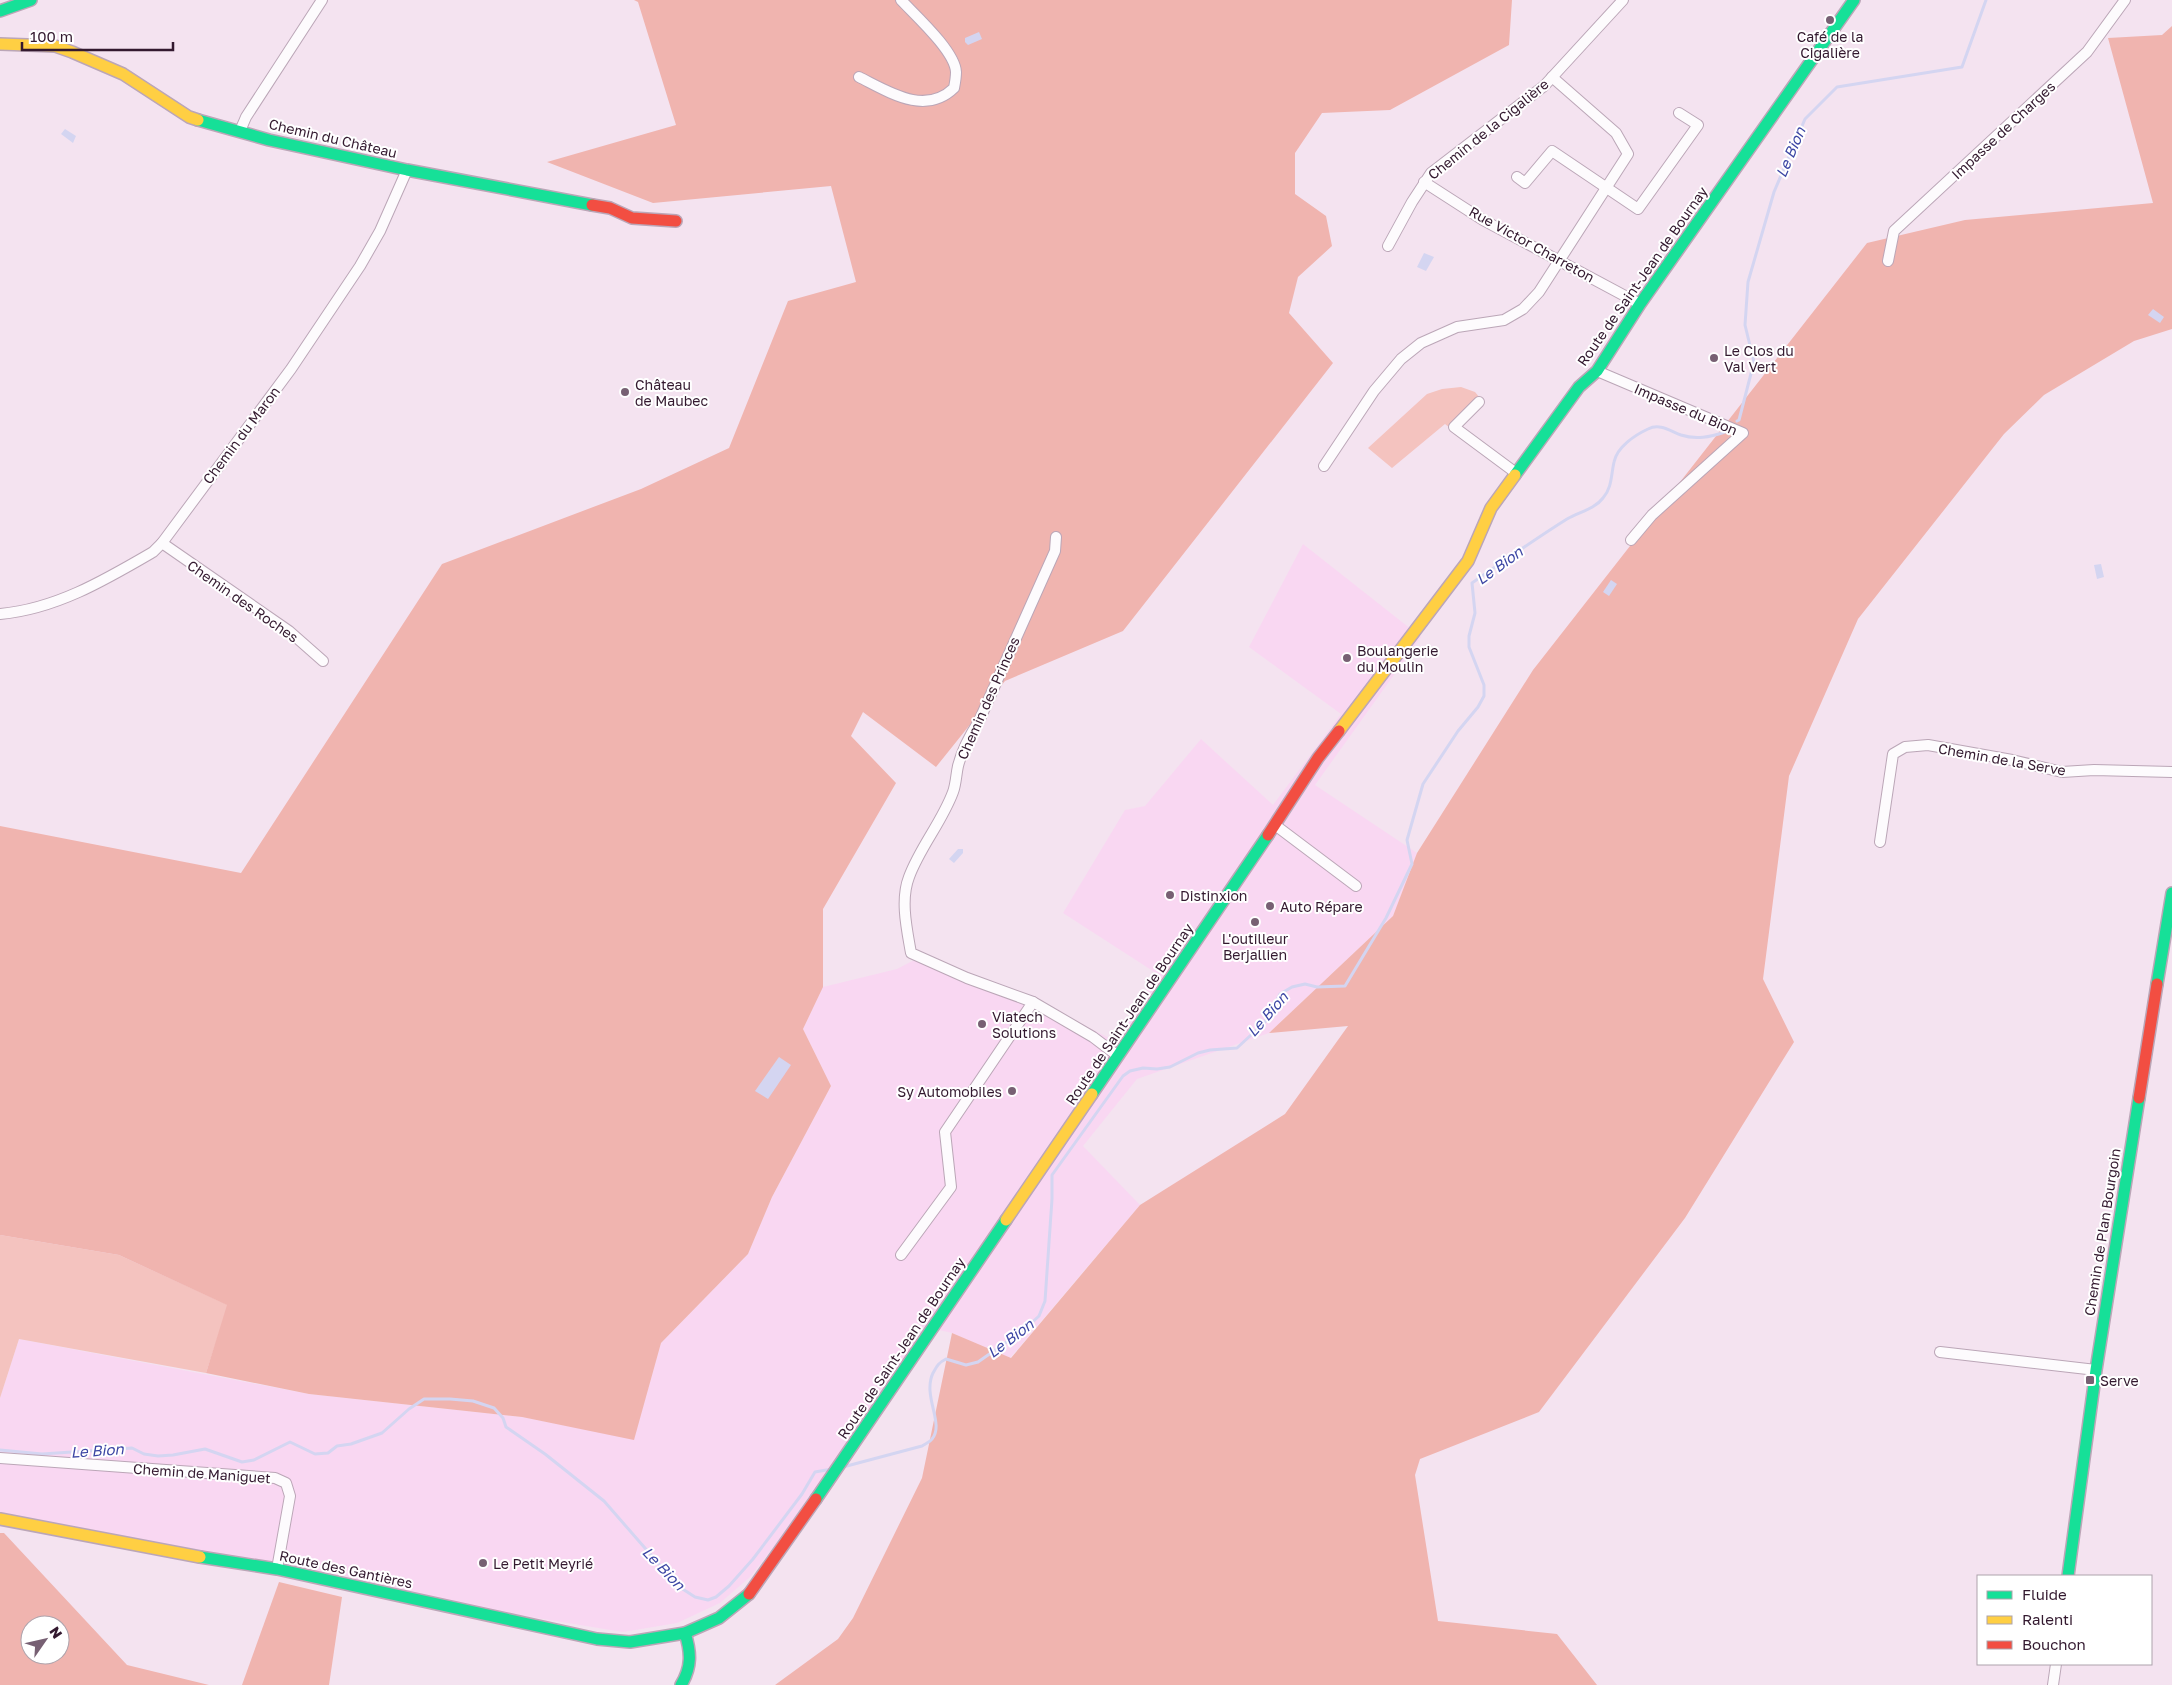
<svg xmlns="http://www.w3.org/2000/svg" width="2172" height="1685" viewBox="0 0 2172 1685" font-family="'Golos Text',sans-serif">
  <style>
    .built { fill: #f9d7f2 }
    .green { fill: #f4c3bf }
    .forest { fill: #f0b4af; fill-rule: evenodd }
    .water { fill: #d4d5f1 }
    .lines { fill: none; stroke-linecap: round; stroke-linejoin: round }
    .stream { stroke: #d4d5f1; stroke-width: 3 }
    .street-casing { stroke: #bba6b7; stroke-width: 12 }
    .fast-casing { stroke: #bba6b7; stroke-width: 14 }
    .slow-casing { stroke: #bba6b7; stroke-width: 14 }
    .jam-casing { stroke: #bba6b7; stroke-width: 14 }
    .street { stroke: #fdfbfd; stroke-width: 10 }
    .fast { stroke: #16e098; stroke-width: 11 }
    .slow { stroke: #ffcf43; stroke-width: 11 }
    .jam { stroke: #f24e42; stroke-width: 11 }
    .poi-dot { fill: #776073; stroke: #fff; stroke-width: 2 }
    .labels { text-anchor: middle; dominant-baseline: central; stroke-width: 4; stroke-linejoin: round; paint-order: stroke }
    .poi-label { font-size: 14px; fill: #33192f; stroke: #fff; text-anchor: start }
    .street-label { font-size: 14px; fill: #33192f; stroke: #fff }
    .water-label { font-size: 15px; font-style: italic; fill: #3c46a4; stroke: #fff }
  </style>
  <rect width="100%" height="100%" fill="#f4e3f0"/>
  <path class="built" d="M1303,544L1421,637L1315,785L1417,853L1393,916L1269,1033L1137,1079L1083,1146L1140,1205L1010,1358L952,1333L939,1330L834,1461L779,1540L750,1577L720,1603L677,1623L623,1632L482,1609L194,1549L0,1515V1398L19,1339L309,1394L522,1417L634,1439L661,1343L748,1254L772,1197L831,1086L803,1029L823,987L897,969L918,958L1024,995L1115,1041L1156,973L1063,913L1125,810L1145,806L1201,739L1273,805L1341,714L1249,647Z"/>
  <g class="green">
    <path d="M1461,387L1475,392L1480,398L1450,428L1445,424L1392,468L1368,448L1427,394L1442,389Z"/>
    <path d="M0,1235L119,1255L228,1305L206,1373L19,1339L0,1398Z"/>
  </g>
  <g class="forest">
    <path d="M634,0H1512L1509,45L1390,110L1322,113L1295,153V194L1326,216L1332,246L1298,277L1289,313L1333,363L1123,631L1005,681L936,767L863,712L851,736L896,783L823,909V987L803,1029L831,1086L772,1197L748,1254L661,1343L634,1440L522,1417L309,1394L206,1373L227,1305L119,1255L0,1235V826L241,873L442,564L641,489L729,448L788,301L856,282L831,186L653,203L547,162L676,125L638,2Z"/>
    <path d="M2172,26V329L2134,341L2044,395L2004,434L1858,619L1789,776L1763,979L1794,1042L1685,1218L1539,1412L1420,1459L1415,1475L1438,1621L1557,1634L1597,1685H775L838,1639L853,1618L922,1478L952,1333L1011,1358L1140,1205L1285,1114L1348,1026L1269,1033L1393,916L1417,853L1533,670L1867,243L1965,220L2153,203L2108,38L2162,35Z"/>
    <path d="M0,1533H4L127,1665L209,1685H0ZM30,1625H60V1655H30Z"/>
    <path d="M279,1582L342,1597L329,1685H242Z"/>
  </g>
  <g class="water">
    <path d="M979,32L982,39L968,45L965,42V38Z"/>
    <path d="M65,129L76,136L73,143L61,134Z"/>
    <path d="M1424,253L1434,257L1426,271L1417,267Z"/>
    <path d="M2153,309L2164,317L2160,323L2148,315Z"/>
    <path d="M2101,564L2104,577L2097,579L2094,565Z"/>
    <path d="M1611,580L1617,584L1609,596L1603,592Z"/>
    <path d="M958,849H963V853L954,863L949,859Z"/>
    <path d="M779,1057L791,1065L768,1099L755,1091Z"/>
  </g>
  <g class="lines">
    <g class="stream">
      <path d="M1737,421L1739,420L1754,362L1745,325L1748,282L1774,192L1805,119L1837,87L1962,67L1986,0"/>
      <path d="M0,1450L42,1454L132,1448L144,1454L158,1456L173,1455L205,1449L242,1462L254,1460L290,1442L315,1454L328,1453L337,1446L351,1444L382,1433L409,1409L424,1399H450L473,1401L494,1408L503,1418L506,1427L545,1454L604,1501L678,1586L695,1597L708,1600L716,1597L729,1586L753,1559L802,1494L815,1472L832,1469"/>
      <path d="M843,1467L922,1446C925,1444 930,1442 932,1439C945,1424 922,1396 933,1373C937,1366 938,1363 946,1359L966,1365L978,1362L1024,1330L1039,1316L1045,1301L1052,1199V1175L1123,1076L1130,1071L1143,1068L1157,1069L1170,1067L1198,1053L1210,1050L1237,1048L1265,1022L1280,994L1292,987L1305,984L1317,987L1345,986L1386,918L1412,864L1407,840L1423,784L1458,731L1478,707L1484,696V685L1469,647V636L1475,613L1472,583C1504,561 1535,539 1567,519C1579,512 1595,509 1603,498C1612,488 1611,475 1614,462C1617,447 1635,435 1648,429C1660,423 1670,431 1681,435C1696,440 1710,437 1725,432"/>
    </g>
    <g class="street-casing">
      <g id="street">
        <path d="M859,77C889,92 925,116 954,88C955,83 956,77 956,72C955,51 915,15 901,0"/>
        <path d="M240,131L246,117L322,0"/>
        <path d="M1517,177L1525,183L1552,151L1638,209L1698,125L1679,113"/>
        <path d="M1424,182L1483,220L1640,304"/>
        <path d="M1388,246L1412,202L1431,173L1544,86L1623,0"/>
        <path d="M1888,261L1894,231L2087,52L2125,0"/>
        <path d="M1597,371L1743,433L1652,515L1631,540"/>
        <path d="M1479,402L1454,427L1516,473"/>
        <path d="M1324,466L1374,391L1401,359L1421,343L1457,327L1504,320L1523,309L1539,292L1628,154L1616,133L1552,77"/>
        <path d="M1056,537L1055,551L979,721C970,735 962,750 958,766C956,775 956,784 953,792C942,822 920,847 909,877C900,900 907,930 911,953L967,978L1033,1002L1093,1037L1118,1056"/>
        <path d="M162,543L289,631L323,661"/>
        <path d="M0,614C56,609 105,580 153,552L162,543L291,369L360,266L380,231L407,170"/>
        <path d="M1275,825L1356,886"/>
        <path d="M1880,842L1893,754L1905,747L1928,745L2012,760L2062,772L2094,770L2172,772"/>
        <path d="M901,1255L951,1187L945,1132L1033,1002"/>
        <path d="M1940,1352L2096,1370"/>
        <path d="M0,1458L275,1478L286,1483L290,1496L277,1569"/>
        <path d="M2053,1685L2056,1664"/>
      </g>
    </g>
    <g class="fast-casing">
      <g id="fast">
        <path d="M0,11L31,0"/>
        <path d="M198,120L269,140L407,170L592,205"/>
        <path d="M1515,475L1579,387L1597,371L1640,304L1854,0"/>
        <path d="M2157,984L2172,893"/>
        <path d="M1092,1094L1268,835"/>
        <path d="M816,1499L1006,1220"/>
        <path d="M200,1557L277,1569L597,1639L630,1642L685,1633L719,1618L749,1594"/>
        <path d="M2068,1576L2096,1370L2139,1098"/>
        <path d="M681,1685C692,1667 691,1652 685,1633"/>
      </g>
    </g>
    <g class="slow-casing">
      <g id="slow">
        <path d="M0,44L55,46L72,52L123,74L189,117L198,120"/>
        <path d="M1339,731L1468,561L1491,508L1515,475"/>
        <path d="M1006,1220L1092,1094"/>
        <path d="M0,1519L200,1557"/>
      </g>
    </g>
    <g class="jam-casing">
      <g id="jam">
        <path d="M592,205L610,208L632,218L676,221"/>
        <path d="M1268,835L1318,758L1339,731"/>
        <path d="M2139,1098L2157,984"/>
        <path d="M749,1594L816,1499"/>
      </g>
    </g>
    <use href="#street" class="street"/>
    <use href="#fast" class="fast"/>
    <use href="#slow" class="slow"/>
    <use href="#jam" class="jam"/>
  </g>
  <g class="poi-dot">
    <circle cx="1830" cy="20" r="5"/>
    <circle cx="1714" cy="358" r="5"/>
    <circle cx="625" cy="392" r="5"/>
    <circle cx="1347" cy="658" r="5"/>
    <circle cx="1170" cy="895" r="5"/>
    <circle cx="1270" cy="906" r="5"/>
    <circle cx="1255" cy="922" r="5"/>
    <circle cx="982" cy="1024" r="5"/>
    <circle cx="1012" cy="1091" r="5"/>
    <rect x="2085" y="1375" width="10" height="10" rx="2.5"/>
    <circle cx="483" cy="1563" r="5"/>
  </g>
  <g class="labels">
    <g class="poi-label">
      <text x="1830" y="36" text-anchor="middle">Café de la<tspan x="1830" dy="16">Cigalière</tspan></text>
      <text x="1724" y="350">Le Clos du<tspan x="1724" dy="16">Val Vert</tspan></text>
      <text x="635" y="384">Château<tspan x="635" dy="16">de Maubec</tspan></text>
      <text x="1357" y="650">Boulangerie<tspan x="1357" dy="16">du Moulin</tspan></text>
      <text x="1180" y="895">Distinxion</text>
      <text x="1280" y="906">Auto Répare</text>
      <text x="1255" y="938" text-anchor="middle">L'outilleur<tspan x="1255" dy="16">Berjallien</tspan></text>
      <text x="992" y="1016">Viatech<tspan x="992" dy="16">Solutions</tspan></text>
      <text x="1002" y="1091" text-anchor="end">Sy Automobiles</text>
      <text x="2100" y="1380">Serve</text>
      <text x="493" y="1563">Le Petit Meyrié</text>
    </g>
    <g class="street-label">
      <text transform="translate(1488 129) rotate(-39)">Chemin de la Cigalière</text>
      <text transform="translate(2003 130) rotate(-43)">Impasse de Charges</text>
      <text transform="translate(333 138) rotate(13)">Chemin du Château</text>
      <text transform="translate(1532 244) rotate(29)">Rue Victor Charreton</text>
      <text transform="translate(1642 276) rotate(-55)">Route de Saint-Jean de Bournay</text>
      <text transform="translate(1686 409) rotate(23)">Impasse du Bion</text>
      <text transform="translate(241 435) rotate(-53)">Chemin du Maron</text>
      <text transform="translate(243 601) rotate(35)">Chemin des Roches</text>
      <text transform="translate(988 698) rotate(-66)">Chemin des Princes</text>
      <text transform="translate(2002 759) rotate(10)">Chemin de la Serve</text>
      <text transform="translate(1129 1014) rotate(-56)">Route de Saint-Jean de Bournay</text>
      <text transform="translate(2102 1232) rotate(-81)">Chemin de Plan Bourgoin</text>
      <text transform="translate(901 1348) rotate(-56)">Route de Saint-Jean de Bournay</text>
      <text transform="translate(202 1473) rotate(4)">Chemin de Maniguet</text>
      <text transform="translate(346 1569) rotate(12)">Route des Gantières</text>
    </g>
    <g class="water-label">
      <text transform="translate(1790 152) rotate(-67)">Le Bion</text>
      <text transform="translate(1499 565) rotate(-36)">Le Bion</text>
      <text transform="translate(1267 1014) rotate(-49)">Le Bion</text>
      <text transform="translate(1010 1338) rotate(-37)">Le Bion</text>
      <text transform="translate(97 1450) rotate(-4)">Le Bion</text>
      <text transform="translate(664 1568) rotate(46)">Le Bion</text>
    </g>
  </g>
  <rect x="1977" y="1575" width="175" height="90" fill="#ffffff" stroke="#ada3ac"/>
  <rect x="1987" y="1591" width="25" height="8" fill="#16e098" stroke="#ada3ac"/>
  <text x="2022" y="1600" font-size="15" fill="#33192f">Fluide</text>
  <rect x="1987" y="1616" width="25" height="8" fill="#ffcf43" stroke="#ada3ac"/>
  <text x="2022" y="1625" font-size="15" fill="#33192f">Ralenti</text>
  <rect x="1987" y="1641" width="25" height="8" fill="#f24e42" stroke="#ada3ac"/>
  <text x="2022" y="1650" font-size="15" fill="#33192f">Bouchon</text>
  <g transform="translate(45 1640) rotate(56)"><circle r="24" fill="#ffffff" stroke="#ada3ac"/>
  <path d="M0-4L9 19L0 12L-9 19Z" fill="#776073"/>
  <text y="-8" font-size="14" font-weight="bold" text-anchor="middle" fill="#33192f">N</text>
  </g>
  <path d="M22 42v8h151v-8" fill="none" stroke="#33192f" stroke-width="2.5"/>
  <text x="30" y="42" font-size="15" fill="#33192f" stroke="#ffffff" stroke-width="4" paint-order="stroke">100 m</text>
</svg>
